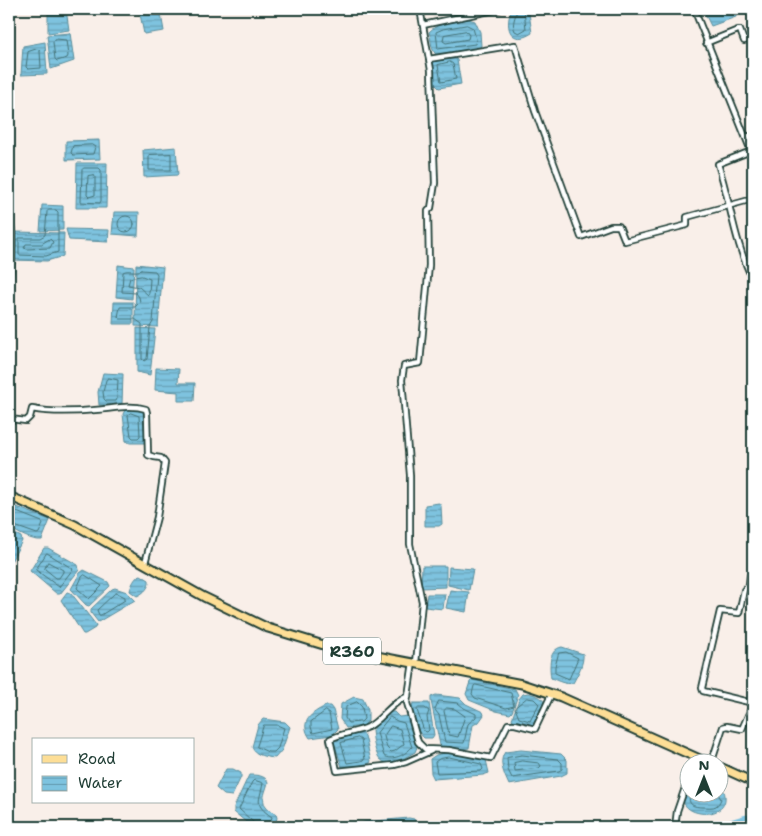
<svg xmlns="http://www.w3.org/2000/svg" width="762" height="836" viewBox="0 0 762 836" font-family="'Shantell Sans',sans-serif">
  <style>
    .water { fill: url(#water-rules); stroke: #588d9b }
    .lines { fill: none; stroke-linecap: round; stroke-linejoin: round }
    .shore { stroke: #457378; stroke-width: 1 }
    .canal { stroke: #7ec3df; stroke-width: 4.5 }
    .minor-casing { stroke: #1f3d34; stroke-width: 8 }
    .primary-casing { stroke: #1f3d34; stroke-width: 11 }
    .minor { stroke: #fff; stroke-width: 4.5 }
    .primary { stroke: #fdde96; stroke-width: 7 }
    .labels { text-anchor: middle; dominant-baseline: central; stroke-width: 5; stroke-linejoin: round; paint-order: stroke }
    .shield { fill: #fff; stroke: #627771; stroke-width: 1 }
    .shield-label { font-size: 16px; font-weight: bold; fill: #1f3d34 }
  </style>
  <defs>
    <pattern id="water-rules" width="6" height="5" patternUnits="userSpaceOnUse" patternTransform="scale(1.25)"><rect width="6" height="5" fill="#7ec3df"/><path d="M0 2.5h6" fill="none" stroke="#67a0b6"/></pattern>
  </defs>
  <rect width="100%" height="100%" fill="#f9efe9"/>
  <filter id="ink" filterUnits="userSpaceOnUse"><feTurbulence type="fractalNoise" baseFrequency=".02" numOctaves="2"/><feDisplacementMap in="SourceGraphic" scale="10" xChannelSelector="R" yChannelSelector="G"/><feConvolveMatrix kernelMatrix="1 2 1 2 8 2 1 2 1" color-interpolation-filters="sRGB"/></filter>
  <g filter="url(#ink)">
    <g class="water">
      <path d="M48,9H66L69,30L48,33Z"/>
      <path d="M139,9H160L164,31L144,34Z"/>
      <path d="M515,9H527L529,13L532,33C512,46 504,29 511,11Z"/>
      <path d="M709,9H736V17L711,26L704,12Z"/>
      <path d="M468,19L475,21L480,32L481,46L478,49L438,56C430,51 432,40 429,32C438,22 455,22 468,19Z"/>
      <path d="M70,33L74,61L51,69L47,35Z"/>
      <path d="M45,42L47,74L21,75L23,46Z"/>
      <path d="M453,57L457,60L461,84L439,88L435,84L432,63L441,58Z"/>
      <path d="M99,140L100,159L66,160V141Z"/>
      <path d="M176,147L178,175L144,177L143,150Z"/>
      <path d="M77,163H107L106,208H76Z"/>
      <path d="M42,205L63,206V230L40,231Z"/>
      <path d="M114,212H139L138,236L112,234Z"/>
      <path d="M66,229L109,230L108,242L69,240Z"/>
      <path d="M14,232L64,233L63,256L47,261L12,260Z"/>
      <path d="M136,264L163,267L158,327L135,326Z"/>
      <path d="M118,265L134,267L132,299L116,297Z"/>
      <path d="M114,302H133V324H113Z"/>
      <path d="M137,328L155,329L150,375L137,372Z"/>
      <path d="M156,368L179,369L178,383H195L194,401H178V392L155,390Z"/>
      <path d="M103,373L123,374L122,404L120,405H99L98,392Z"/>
      <path d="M126,408L143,410L145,441L144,443H130L126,441L123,414Z"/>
      <path d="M439,503L441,506L442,524L439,526H425V505Z"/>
      <path d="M9,504L50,520L42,540C31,541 19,533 9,528Z"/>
      <path d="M9,531L21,537L22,541L9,565Z"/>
      <path d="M44,548H48L78,565L79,570L60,594H57L30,571Z"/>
      <path d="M422,566H446V587L421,588Z"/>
      <path d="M449,567L473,569L469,590L448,585Z"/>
      <path d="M84,570L108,582L110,586L89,606L86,605L71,589L80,573Z"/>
      <path d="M141,575L149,580C150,587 144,593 137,596L130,591C131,586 135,576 141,575Z"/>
      <path d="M115,588L127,592L135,600L98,622L91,613V609L112,589Z"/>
      <path d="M450,590L469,592L466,612L446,608Z"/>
      <path d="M67,592L71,593L96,625L95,628L85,634H83L61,600Z"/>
      <path d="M427,594H445L443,609L425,607Z"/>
      <path d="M562,647L583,654C584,663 578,674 573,683C566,685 558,681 551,678C549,666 549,649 562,647Z"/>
      <path d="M472,680L515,689L518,695L512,712L510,714L496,711L469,700L466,694L470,682Z"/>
      <path d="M528,693C535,695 543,696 545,705L535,727C527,725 517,725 512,719L519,699L523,694Z"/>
      <path d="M436,695L460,698L466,704L483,712L484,715L479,722L473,725L469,748L460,749L442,747L440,745L431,701V697Z"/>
      <path d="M354,697L363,699L368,710V721L363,726L346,728L340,719L341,704Z"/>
      <path d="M413,703H429L434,735L432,738H424C416,730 409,714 413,703Z"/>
      <path d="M326,706H330L333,710L338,729L332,735L310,738C299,722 311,713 326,706Z"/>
      <path d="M390,712H394L399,717L408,716L417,747L415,752C385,770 376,767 372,731L384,715Z"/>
      <path d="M263,719L285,722L290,727L282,750L275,758C267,757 255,756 252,747L258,725Z"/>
      <path d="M362,732L365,736L371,761L370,763L344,769L342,767L334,742L336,739Z"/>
      <path d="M521,750L561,754L567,760V773L561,776L509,785C504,774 498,762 505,752Z"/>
      <path d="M449,752L486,760L489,773L483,775L434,779L431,773L430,759L436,755Z"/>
      <path d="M226,769H233L241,773V777L232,796L224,795L216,788Z"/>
      <path d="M249,775C256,775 265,775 268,782C267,789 260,800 266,806C268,810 273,811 276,814L277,818L274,827H252L234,812V807Z"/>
      <path d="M689,785L690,794H720V789L724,791C735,826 662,817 689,785Z"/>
      <path d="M409,818L414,819L417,827H359L360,824L364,822Z"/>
    </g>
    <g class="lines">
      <g class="shore">
        <path d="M517,9C516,17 511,23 515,31L519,33L526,29L524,9"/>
        <path d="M467,25L473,28L476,39L475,44L438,49L436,32L443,29Z"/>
        <path d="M466,31L469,35L468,39L446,43L443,41L444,35Z"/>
        <path d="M56,39L66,40L68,56L67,58L57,61L55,59L53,42Z"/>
        <path d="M37,49L40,51L41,68L28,69L26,67L28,52Z"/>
        <path d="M450,62L453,64L456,79L441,82L438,65Z"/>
        <path d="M92,145L95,147L93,154L73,155L71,153L73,146Z"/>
        <path d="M171,154V170H149V155Z"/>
        <path d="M84,168H99L101,170V201L100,203L81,202L82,170Z"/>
        <path d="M94,175L95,177V195L89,197L87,195L88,176Z"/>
        <path d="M49,210H56L58,212V252L46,256L19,255V238H40L45,235L47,212Z"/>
        <circle cx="126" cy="224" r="8"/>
        <path d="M50,239L53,242L50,248L27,249L24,248L26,244H41Z"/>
        <path d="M141,270L155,271L157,274L153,322L150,327L147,359L144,361L142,359V324L135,319H120L118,317L120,307H135L140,302L139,297L136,293L122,292L123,272C128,269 135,273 141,270Z"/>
        <path d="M142,276L150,279L149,293L148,295L139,287L128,285L130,278Z"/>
        <path d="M109,378L118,380L117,399L116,401H106L104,399L103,392L106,380Z"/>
        <path d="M131,413L139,416L140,436L138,438H133L131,436L128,415Z"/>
        <path d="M9,509L42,522L43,524L39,533L37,534L9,524"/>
        <path d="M47,553L73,569L59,587L36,570Z"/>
        <path d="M48,562L63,570V572L59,578H56L45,569Z"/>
        <path d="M85,575L102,586L89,599L77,588L82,577Z"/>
        <path d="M117,593L125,597V600L101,615H99L97,610L114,594Z"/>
        <path d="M559,653L566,652L578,658L569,679L555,673V667Z"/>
        <path d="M476,685L511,693L514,706L506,708L475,698L472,694L474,686Z"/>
        <path d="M527,698L534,699L539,704L530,721L519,718L515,708Z"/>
        <path d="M439,701L458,703L464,708L476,714V717L468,724L464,743L445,742L439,715L435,710Z"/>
        <path d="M357,702L362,707L364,719L361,722L348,723L345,718L346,707Z"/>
        <path d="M419,708H425L429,711L427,717L429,730L427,732L424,731L417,710Z"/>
        <path d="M447,708L455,709L465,716L458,737L449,735L444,711Z"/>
        <path d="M326,711L329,713L332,729L313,733L311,727V722Z"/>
        <path d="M390,717L397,721L404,723L412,747C405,755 393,761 384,756L377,733Z"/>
        <path d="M264,725H277L284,728L278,748L274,752H268L257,747Z"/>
        <path d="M391,726L400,729L404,744L395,751L391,752L387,748L384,736Z"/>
        <path d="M358,738L361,740L365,759L361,761L347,763L341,743Z"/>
        <path d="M522,755L558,759L562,763V769L559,771L512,778L508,770L507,758Z"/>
        <path d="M449,757L481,764L483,769L481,771L437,773L435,762L439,759Z"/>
        <path d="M522,761L539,763L541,766L539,768L515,771L514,763Z"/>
        <path d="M690,794C687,805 693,807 703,807C707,807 713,808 716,806C719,804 719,803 721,799L718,794"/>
        <path d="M254,827L253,822L239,809L252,782L254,780L263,783C260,801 253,804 272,817L269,827"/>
      </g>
      <path class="canal" d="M714,827L746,817H753"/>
      <g class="minor-casing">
        <g id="minor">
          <path d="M694,9L753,156"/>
          <path d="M423,25L499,9"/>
          <path d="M706,43L738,30H740L744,41L753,38"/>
          <path d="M429,59L515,45L535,111L581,237L611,226H619L625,241L687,225V217L753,199"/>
          <path d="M746,137L753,135"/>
          <path d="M751,151L718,164C731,204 734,242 753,280"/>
          <path d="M9,220C15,229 11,270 9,282"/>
          <path d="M10,419L26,421L30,417L32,409C53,413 74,412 95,410C112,409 129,404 146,409L147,413L148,455L154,457L161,458L165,463L157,517L145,563"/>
          <path d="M753,576H750L749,585L744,590L739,613L720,611L702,688L703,691L753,703"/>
          <path d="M413,662L407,703L418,742L425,749L449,750L491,758L508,724H515L535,729L552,693"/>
          <path d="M416,663L422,602L410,544V475L402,380L404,366L420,363L429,265L428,211L431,208L435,183L431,70L420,9"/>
          <path d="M408,696C389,704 383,719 368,727C358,732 342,733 330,739L337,771L394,765L406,762L431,751"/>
          <path d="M711,764L723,727L727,726L742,729L753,704"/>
          <path d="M675,827L677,811L690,773"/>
        </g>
      </g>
      <g class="primary-casing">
        <g id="primary">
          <path d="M9,496L75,525L204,597L268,628L330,647L522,684L561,697L711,764"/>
          <path d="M720,767L753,782"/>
        </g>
      </g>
      <use href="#minor" class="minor"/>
      <use href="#primary" class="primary"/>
    </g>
  </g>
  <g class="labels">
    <rect class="shield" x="323" y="637.5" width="58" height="27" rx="4"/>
    <g class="shield-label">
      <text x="352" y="651">R360</text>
    </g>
  </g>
  <rect width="762" height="836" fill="none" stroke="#fff" stroke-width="30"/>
  <rect x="15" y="15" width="732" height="806" fill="none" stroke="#1f3d34" stroke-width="2" filter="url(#ink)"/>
  <rect x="32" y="738" width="162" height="65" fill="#ffffff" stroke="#a5b1ae"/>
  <rect x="42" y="755" width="25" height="8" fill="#fdde96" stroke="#a5b1ae"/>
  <text x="78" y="764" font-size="15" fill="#1f3d34">Road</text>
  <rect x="42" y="776" width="25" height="15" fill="url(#water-rules)" stroke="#a5b1ae"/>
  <text x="78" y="788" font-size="15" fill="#1f3d34">Water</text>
  <g transform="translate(704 778)"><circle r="24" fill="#ffffff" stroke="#a5b1ae"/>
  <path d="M0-4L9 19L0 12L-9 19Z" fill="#1f3d34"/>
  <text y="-8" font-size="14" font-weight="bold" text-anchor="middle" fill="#1f3d34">N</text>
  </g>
</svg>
